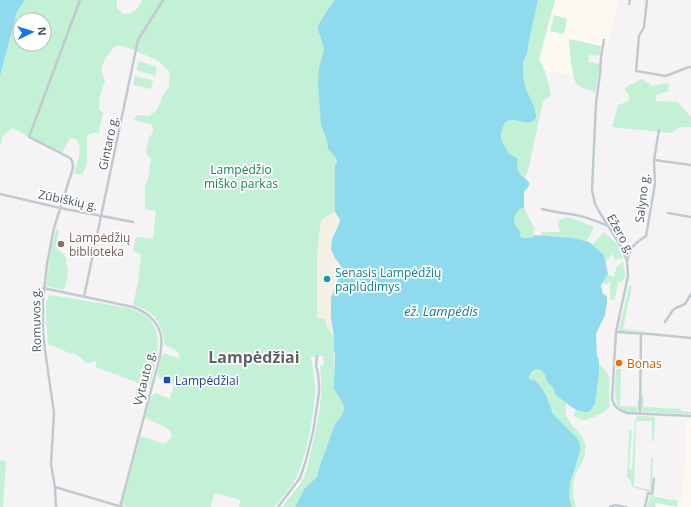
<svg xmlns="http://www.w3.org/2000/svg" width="691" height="507" viewBox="0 0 691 507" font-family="'Open Sans',sans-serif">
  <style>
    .commercial { fill: #fdf9ef }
    .green { fill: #c3f1d5; fill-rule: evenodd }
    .sand { fill: #f5f0e5 }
    .water { fill: #90daee }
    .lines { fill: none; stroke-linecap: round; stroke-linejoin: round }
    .street { stroke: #c1cad2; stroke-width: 2.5 }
    .education-dot { fill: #8d6e63; stroke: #fff; stroke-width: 1.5 }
    .culture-dot { fill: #0f9aa8; stroke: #fff; stroke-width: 1.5 }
    .food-dot { fill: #e8710a; stroke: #fff; stroke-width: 1.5 }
    .transit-dot { fill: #1a4fb4; stroke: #fff; stroke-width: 1.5 }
    .labels { text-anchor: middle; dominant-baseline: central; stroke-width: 3.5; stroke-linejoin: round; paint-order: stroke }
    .street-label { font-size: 12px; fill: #4a5661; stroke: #fff }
    .park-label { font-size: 12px; fill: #17864f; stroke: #fff }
    .education-label { font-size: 12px; fill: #785e54; stroke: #fff; text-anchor: start }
    .culture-label { font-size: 12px; fill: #0d838f; stroke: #fff; text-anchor: start }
    .food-label { font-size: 12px; fill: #c56008; stroke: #fff; text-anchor: start }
    .transit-label { font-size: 12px; fill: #164399; stroke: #fff; text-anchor: start }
    .water-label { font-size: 13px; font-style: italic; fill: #0c7c9b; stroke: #fff }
    .district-label { font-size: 16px; font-weight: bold; fill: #5f6368; stroke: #fff }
  </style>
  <rect width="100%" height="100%" fill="#f5f3f3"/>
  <g class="commercial">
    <path d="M555,0H619L606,48L569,39L573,75L545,71L539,59Z"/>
    <path d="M689,419H691V507H647L650,497L652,496L681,502L685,461V425L686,421Z"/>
  </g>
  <g class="green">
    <path d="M25,0H117V8L123,14C135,14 137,10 142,0H335L331,5L318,25C317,34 323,41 324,50L321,125L327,141L328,149L336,157L337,162L335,166V212L321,220L317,258V316L325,319L327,326L334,336V389L343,404L344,409L342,415L335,424L320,465L317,477L305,488L295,507H282C289,498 301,485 305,475C308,467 309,459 311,451C318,423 324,395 320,366L324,365L323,356L311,357C312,366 314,375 315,384C316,406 306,461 295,480C289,490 281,498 274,507H239L241,500L214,493L211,507H128L123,506L122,504L140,437H144L164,444C187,429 152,424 145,417L151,397L156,393L170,399L174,384L159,378L157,374L162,355L165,353L177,358L180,357V355C175,347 169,349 165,344C163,342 164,338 163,335C158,317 151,310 133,305L138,283L141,254L133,251L136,237L153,239L156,211L145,209V187L148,178L151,159L146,153L148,140L153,132V128L151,124L138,121L134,120L137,115L149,116L157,110L163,95L169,87L170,72L158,61L134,50L119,45L114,47L105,59L101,69L105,81L100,96L99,110L103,112L99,133H92L87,135V164L82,175L74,173C77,163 84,148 76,139L70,138L62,153L12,128L3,136L0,146V76L17,12ZM20,20H44V44H20Z"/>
    <path d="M538,0H555L539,59L545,71L551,95L543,101L528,171L524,178L518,171L517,158L508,153C506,148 504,145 502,141C499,135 503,127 506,121C508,121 510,120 512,120C518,120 525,124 531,122C544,119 528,95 526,89C523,80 523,69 523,60L527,54L529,41Z"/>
    <path d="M554,15L567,19L564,34L550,31Z"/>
    <path d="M569,39L601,46L600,56L589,55L588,62L599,64L600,66L595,92C590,90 582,89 578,85C571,80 570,48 569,39Z"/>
    <path d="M139,61L157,67L155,76L136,70Z"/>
    <path d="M135,76L153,80L151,89L133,85Z"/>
    <path d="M642,79L652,86L669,83L668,91L657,95L655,101L678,102L691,117V127C683,127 677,127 671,133L612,127L618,105L629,101V96L624,88Z"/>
    <path d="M524,208L533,226L536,229L533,232L534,237L524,238L520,236L521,233C513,223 513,220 519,209Z"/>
    <path d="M567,217L580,221L594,227L586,242L572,238L542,236L541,232H560L558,221Z"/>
    <path d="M57,227L59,231L56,245V248L65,256L68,270V276L64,290L49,287L46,286L51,249Z"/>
    <path d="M604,232L618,245L623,258L615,260L613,254L605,262L604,255L592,245Z"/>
    <path d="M623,261L625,276L624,280L618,283L615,298L614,300H611C609,294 610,289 611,283L609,282L607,284L602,283L607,274L614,277L616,268Z"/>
    <path d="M629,286H632L623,329L650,332L620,331L619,330Z"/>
    <path d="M52,295L128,308C134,310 140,312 146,316C166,332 155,362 151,382L149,387L96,367V362L94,361L90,363H87L75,354L68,353L63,350L48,344L46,321V302L49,296Z"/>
    <path d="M598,364C615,377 608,379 609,397C609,400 610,403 610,406C608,411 591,419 585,420C581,420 577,417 573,416L576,410L581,412L595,404L599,373Z"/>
    <path d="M536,369L541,370L545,375L547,382L553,387L556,396L563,399L567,402C559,423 584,429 585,445C587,462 577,466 574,480C572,489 573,499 576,507H572L569,499L570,483L580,452L577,438L553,414L546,395L529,379L530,374Z"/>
    <path d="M616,369H621L620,406L637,407L638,399H639V408L637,412C633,412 628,412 624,411C611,406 616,380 616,369Z"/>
    <path d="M641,395H643L644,407L681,409V411L691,412V414L643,412L641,409Z"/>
    <path d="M637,416L654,417L655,419L654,441H652V421H636L634,486L650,490L651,458H653L652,488L650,492L632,487L631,481L627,477L629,430L632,431L629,469L632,470L635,420Z"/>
    <path d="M0,460L6,461L3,507H0Z"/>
    <path d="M652,496L678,501L677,507L657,503L655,507H647L650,497Z"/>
  </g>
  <path class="sand" d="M335,212L339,218L340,222V225L335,232V258L339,263L340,265L337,284L331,297V319L334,336L327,326L325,319L317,317V258L321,220Z"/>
  <g class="water">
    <path d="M0,0H25L17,12L0,76Z"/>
    <path d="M335,0H538L529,41L527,54L523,61C523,69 523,80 526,89C528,95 544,119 531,122C525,124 518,120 512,120C510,120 508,121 506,121C503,127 499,134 502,141C504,145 506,148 508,153L517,158C518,162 517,168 519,172C524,181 536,180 524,192V208L519,209C512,220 513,223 521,233L520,236L524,238L534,237V235L572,238L589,242L604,255L608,274L601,285L603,294L607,296V302L605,315L596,334L597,356L599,360V373L595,404L589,412C584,412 579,412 575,409C567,405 565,400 556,396L553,387L547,382L545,375L541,370L536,369C531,372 530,374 529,379L536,381L540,386L546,395L553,414L577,438L580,444V452L570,483L569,499L572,507H295L305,488L317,477L320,465L335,424L342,415L344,409L343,404L334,389V383L335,355L334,350V336L331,319V297L337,284L340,265L339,263L335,258L331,249L332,239L340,222L339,218L335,212V166L337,162L336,158L328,149L327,141L321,125L318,84L319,68L324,50L323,45L319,33L318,29V25L331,5Z"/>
  </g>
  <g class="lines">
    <g class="street">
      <path d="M647,0L644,27L639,36L636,71L666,76L686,68L691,67"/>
      <path d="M629,4L630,0"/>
      <path d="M604,40L601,57L600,74L596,103L592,190L595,204L600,213L622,248L627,261L628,276L616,332L612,399C614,407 619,411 627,413L691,416"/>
      <path d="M654,160L691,165"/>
      <path d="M0,194L60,208L133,222"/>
      <path d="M542,209C553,212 565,213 576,215C586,217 596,221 606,225"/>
      <path d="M668,213L691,217"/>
      <path d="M627,261C631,246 634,244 646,236L655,184L654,160L659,130"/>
      <path d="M43,288L133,307C152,314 164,328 161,348C161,354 159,359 158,364L120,507"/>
      <path d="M84,297L138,40L163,0"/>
      <path d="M665,322L673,310L676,308L685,304L691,294"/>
      <path d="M616,332L650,334L691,338"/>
      <path d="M640,414L641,333"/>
      <path d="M55,487L122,507"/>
      <path d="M56,507L55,487L51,464L54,413L45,350L43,331V300L47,264L54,228L73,168C73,164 73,161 70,158L29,137L80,0"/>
      <path d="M278,507L300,478L306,460L313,432L319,393V386L318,373L316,366L317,356"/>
      <path d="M610,507L615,505L626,507"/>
      <path d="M645,507L648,493L652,494L654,479"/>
    </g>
  </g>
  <circle class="education-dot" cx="61" cy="244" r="4"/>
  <circle class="culture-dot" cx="327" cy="279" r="4"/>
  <circle class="food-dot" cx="619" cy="363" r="4"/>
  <rect class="transit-dot" x="163" y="376" width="8" height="8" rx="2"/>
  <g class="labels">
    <g class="street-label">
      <text transform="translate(108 143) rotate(-78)">Gintaro g.</text>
      <text transform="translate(642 198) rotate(-83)">Salyno g.</text>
      <text transform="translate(68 200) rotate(12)">Zūbiškių g.</text>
      <text transform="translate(621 234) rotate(61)">Ežero g.</text>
      <text transform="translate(36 320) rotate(-91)">Romuvos g.</text>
      <text transform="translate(144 378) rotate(-76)">Vytauto g.</text>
    </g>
    <g class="park-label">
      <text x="241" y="169">Lampėdžio<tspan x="241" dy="14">miško parkas</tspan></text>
    </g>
    <g class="education-label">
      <text x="69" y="237">Lampėdžių<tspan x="69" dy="14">biblioteka</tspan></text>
    </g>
    <g class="culture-label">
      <text x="335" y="272">Senasis Lampėdžių<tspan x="335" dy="14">paplūdimys</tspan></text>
    </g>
    <g class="food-label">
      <text x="627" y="363">Bonas</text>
    </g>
    <g class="transit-label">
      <text x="175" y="380">Lampėdžiai</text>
    </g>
    <g class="water-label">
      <text x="441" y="311">ež. Lampėdis</text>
    </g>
    <g class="district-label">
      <text x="254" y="357">Lampėdžiai</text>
    </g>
  </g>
  <g transform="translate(32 32) rotate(86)"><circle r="19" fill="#ffffff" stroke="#b7bbc0"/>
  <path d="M0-3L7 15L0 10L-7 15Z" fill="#1a73e8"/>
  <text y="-6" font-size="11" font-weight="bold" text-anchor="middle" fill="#4a5661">N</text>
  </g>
</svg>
